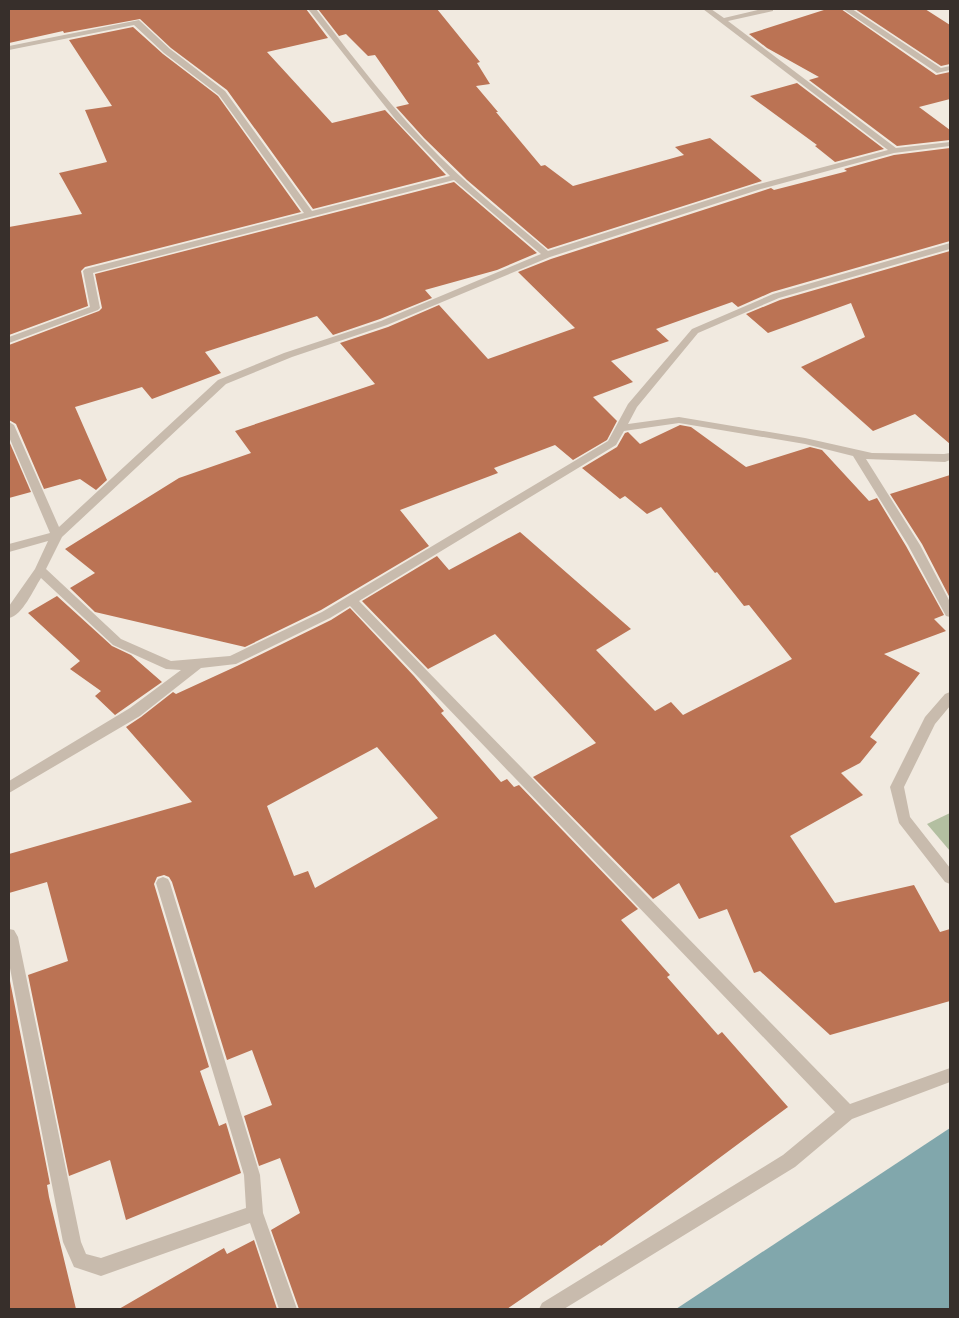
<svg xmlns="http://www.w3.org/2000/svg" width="959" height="1318" viewBox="0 0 959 1318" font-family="Raleway,sans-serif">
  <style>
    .green { fill: #b3bfa1 }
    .water { fill: #81a7ac }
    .building { fill: #bb7354; fill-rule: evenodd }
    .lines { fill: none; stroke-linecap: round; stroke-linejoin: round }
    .minor { fill: #c8bbad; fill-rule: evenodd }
  </style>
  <rect width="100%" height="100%" fill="#f1eae0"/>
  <path class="green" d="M950,813V851L927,824Z"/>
  <path class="water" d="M950,1128V1309H676Z"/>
  <g class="building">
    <path d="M9,9H306L328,38L267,52L332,123L385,110L446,175L313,209L227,90L171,48L140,19L64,33L63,31L9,43Z"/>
    <path d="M318,9H437L480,62L477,63L490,84L476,86L498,112H496L541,166L545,165L573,186L684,155L675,147L710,138L762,181L548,249L467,180L424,138L396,107L409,104L375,55L368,56L346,34L339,36Z"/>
    <path d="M827,9H841L936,75L950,72V99L919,107L950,130V140L897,146L809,80L819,77L767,48L749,34Z"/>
    <path d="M855,9H925L950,25V64L941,66Z"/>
    <path d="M133,27L163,54L218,96L301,212L85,267L81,271L88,306L9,335V227L82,214L59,173L107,162L85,110L112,106L69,40Z"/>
    <path d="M797,83L884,149L835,162L815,146L817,145L750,96Z"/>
    <path d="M950,148V241L772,292L738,307L732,302L656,329L669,341L611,361L633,382L593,397L617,421L607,440L573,460L555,445L494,468L498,473L400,510L429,546L321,610L245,647L95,612L70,588L95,573L65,549L179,478L251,453L235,431L375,384L340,343L388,327L439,305L488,359L575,328L518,272L551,259L762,191L771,188L774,190L844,172L847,171L844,169L894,155Z"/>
    <path d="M454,182L537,253L497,270L425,290L432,298L380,319L333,335L317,316L205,352L221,373L152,399L142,387L75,407L107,480L96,490L80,479L44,489L16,424L9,420V345L99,311L102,308L95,274Z"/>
    <path d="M950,251V444L915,414L873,431L801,367L865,337L851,303L768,333L746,314L780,300Z"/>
    <path d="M680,425L691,427L746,467L810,447L822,450L869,501L877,498L906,546L944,615L934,619L946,631L884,654L920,673L870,737L877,742L860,763L841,773L863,795L790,836L835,903L914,885L940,932L950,929V1001L830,1035L760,971L754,973L727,909L699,919L679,883L653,899L533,777L596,743L495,634L428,669L362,601L437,556L449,570L520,532L631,629L596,650L655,711L671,702L683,715L792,659L749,605L744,606L717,572L715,573L661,507L647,514L625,496L620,499L582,468L617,447L625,433L628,432L640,444Z"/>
    <path d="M9,441L31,492L9,498Z"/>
    <path d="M950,475V598L922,544L890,494Z"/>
    <path d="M57,596L112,646L131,655L162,682L115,715L95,696L101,691L70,669L80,661L28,613Z"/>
    <path d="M350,608L414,676L444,711L441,713L501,782L507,779L514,787L519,785L638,909L621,920L670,975L667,977L718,1035L722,1032L788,1107L601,1246L600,1245L507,1309H299L271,1230L300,1213L280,1158L259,1166L244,1116L272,1105L252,1050L227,1060L172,882L169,877L164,875L157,877L154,884L209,1067L200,1071L219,1126L226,1123L241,1173L126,1220L110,1160L69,1176L28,975L68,961L47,882L9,893V854L192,802L126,727L141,717L173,692L176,694L237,666L331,620ZM377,747L438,818L315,888L308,871L294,876L267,806Z"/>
    <path d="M9,981H10L50,1184L47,1185L49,1197L76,1309H9Z"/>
    <path d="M254,1240L277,1309H119L224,1248L227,1254Z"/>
  </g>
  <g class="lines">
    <g class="minor">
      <path d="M308,9H316C355,60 394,111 440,157C474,191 512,220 548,251L755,185L888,150L703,9H711L724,18L762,9H773V11L728,21L896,148L950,142V146L894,153L761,189L550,257L387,325L292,357L226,384L62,537L46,569L121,639L171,661L230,656L322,612L608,441L628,404L692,329L773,294L950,243V249L779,298L698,333L637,407L628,424L679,417L805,438L872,453L944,454L950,453V460L945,462L866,459L920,545L950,602V617L946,616L908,545L853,456L805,444L679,423L624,431L616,445L359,601L850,1104L950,1068V1082L852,1119L795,1167L564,1309H539L542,1303L783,1155L835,1112L350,606L330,618L236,664L201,668L140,716L9,793V781L130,708L181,670L166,669L113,645L41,578C33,590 23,615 9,618V606L35,569L48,541L9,552V544L50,533L9,437V422L14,425L59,527L218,380L284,353L381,321L541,254L454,180L93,273L100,308L98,310L9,343V337L90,307L83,271L85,269L304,213L219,95L164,53L134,25L9,50V46L139,20L170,49L225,91L312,211L450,176L396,120Z"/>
      <path d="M843,9H852L941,68L950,66V70L937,73Z"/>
      <path d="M950,692V706L935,724L904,787L910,817L950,868V884L945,882L899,823L890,787L925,717L945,694Z"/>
      <path d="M163,877L168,879L170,883L260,1175L263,1213L297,1309H279L250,1223L101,1276L74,1267L63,1242L9,963V929L14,930L18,937L81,1242L86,1254L101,1258L246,1208L244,1175L156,883L158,879Z"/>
    </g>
  </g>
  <rect width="959" height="1318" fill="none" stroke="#372f2b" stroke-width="20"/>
</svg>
